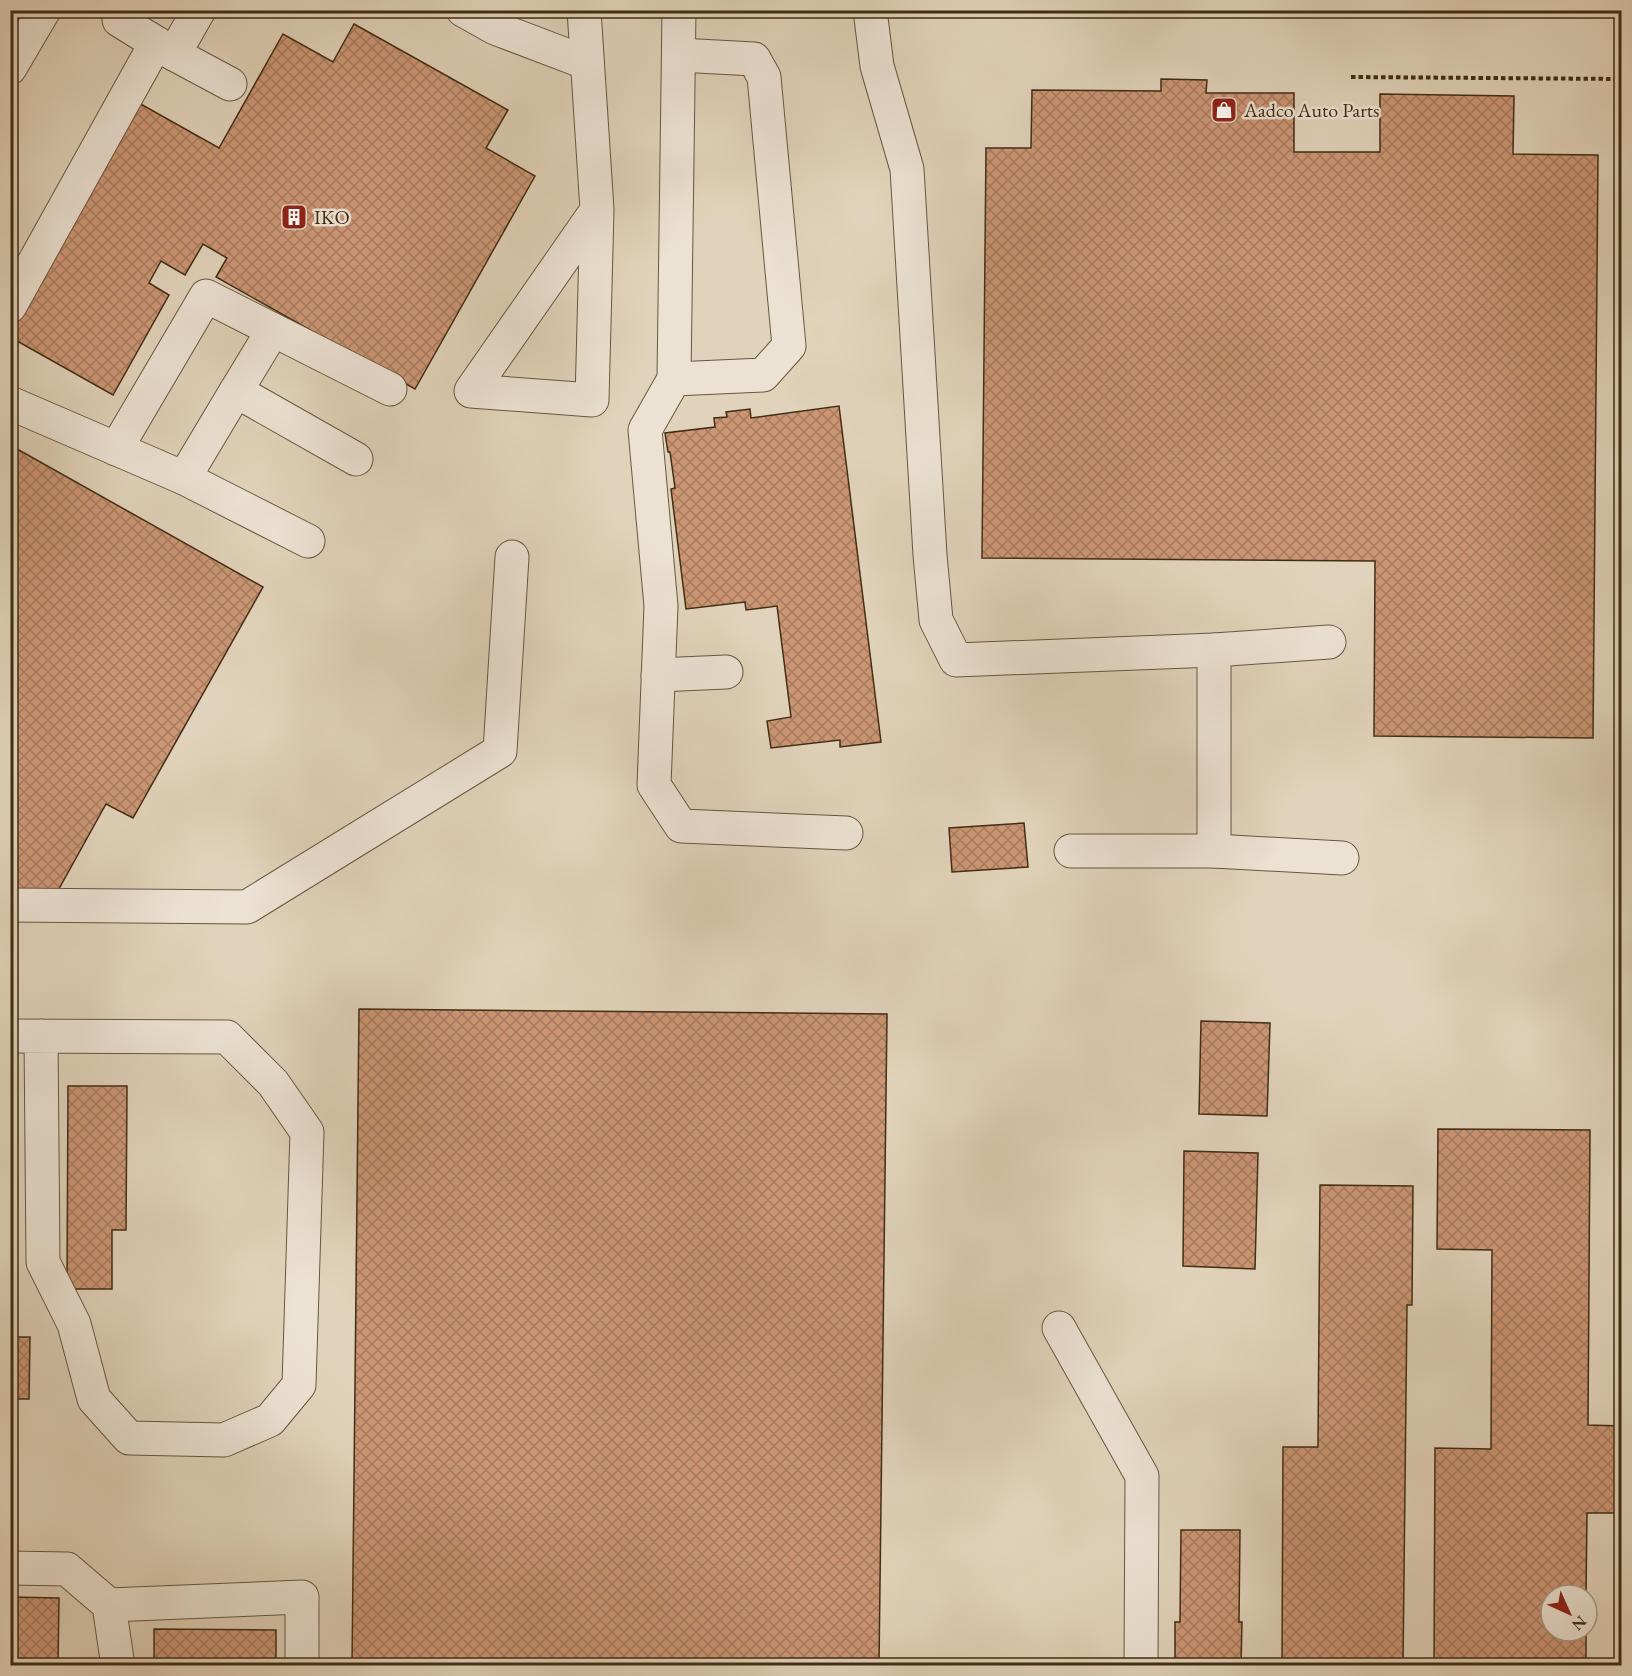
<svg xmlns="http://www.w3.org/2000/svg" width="1632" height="1676" viewBox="0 0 1632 1676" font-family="'EB Garamond',serif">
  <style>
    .building { fill: url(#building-cross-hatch); stroke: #402d13; stroke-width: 1.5 }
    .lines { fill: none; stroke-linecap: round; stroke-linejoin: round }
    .minor-casing { stroke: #68563d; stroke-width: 35 }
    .path { stroke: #402d13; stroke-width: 4; stroke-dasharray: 4.5 3; stroke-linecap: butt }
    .minor { stroke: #ece2d3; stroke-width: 33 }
    .labels { text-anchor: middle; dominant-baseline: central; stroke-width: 5; stroke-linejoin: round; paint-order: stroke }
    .poi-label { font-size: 20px; fill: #402d13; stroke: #ece2d3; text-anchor: start }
  </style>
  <defs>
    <pattern id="building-cross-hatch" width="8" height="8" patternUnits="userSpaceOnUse" patternTransform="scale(1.5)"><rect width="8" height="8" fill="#cc9675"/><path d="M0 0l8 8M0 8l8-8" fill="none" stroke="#a77b5f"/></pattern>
  </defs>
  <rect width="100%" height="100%" fill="#e1d3bb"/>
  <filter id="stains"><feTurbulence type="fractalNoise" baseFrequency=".00333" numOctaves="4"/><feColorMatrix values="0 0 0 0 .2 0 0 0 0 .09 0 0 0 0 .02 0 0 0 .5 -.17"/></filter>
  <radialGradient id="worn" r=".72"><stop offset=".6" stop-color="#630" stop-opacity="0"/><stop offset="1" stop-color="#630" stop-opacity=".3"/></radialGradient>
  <g class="building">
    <path d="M354,24L508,110L486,148L535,176L415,389L216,277L227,258L203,244L185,275L161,261L149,283L169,295L113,395L10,337V332L139,103L219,148L283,34L333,62Z"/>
    <path d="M1161,79L1207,80L1206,93H1294V152H1380V94L1514,96L1513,154L1598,155L1593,738L1374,736L1375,561L982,558L986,148H1031L1032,90L1161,91Z"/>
    <path d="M839,406L881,742L840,747V740L771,748L767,721L791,717L777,606L746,610L745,602L686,609L671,489L675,488L670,452H668L665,433L715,427L714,418L727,417L726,412L750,409L751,418Z"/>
    <path d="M10,445L263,587L133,818L106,804L55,896L10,893Z"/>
    <path d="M1024,823L1028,867L952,872L949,828Z"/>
    <path d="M359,1009L887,1014L879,1666H352Z"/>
    <path d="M1201,1021L1270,1023L1267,1116L1199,1114Z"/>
    <path d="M68,1086H127L126,1230H112V1289H67Z"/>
    <path d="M1438,1129L1590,1130L1588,1425L1622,1426V1513H1587L1586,1595H1551V1631H1586V1666H1434L1435,1448L1491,1449L1492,1250L1437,1249Z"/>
    <path d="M1184,1151L1258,1153L1255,1269L1183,1266Z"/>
    <path d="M1320,1185L1413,1186L1412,1305H1407L1403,1666H1282L1283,1447H1318Z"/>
    <path d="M10,1337H30L29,1399H10Z"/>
    <path d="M1181,1530H1240L1239,1622H1242L1241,1666H1175V1622H1180Z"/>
    <path d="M10,1597L59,1598L58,1666H10Z"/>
    <path d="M154,1629L276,1630V1666H154Z"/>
  </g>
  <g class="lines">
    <g class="minor-casing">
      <g id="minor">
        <path d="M199,10L174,54L230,84"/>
        <path d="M463,10L495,28L587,63"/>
        <path d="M584,10L597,210L592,400L471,391L597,210"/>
        <path d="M679,10L674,379L645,430L661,606L654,785L681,826L846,833"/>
        <path d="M870,10L877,66L907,169L930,555L936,620L956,660L1214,650L1329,642"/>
        <path d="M119,20L174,54"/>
        <path d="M10,68L44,10"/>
        <path d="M10,306L156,43"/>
        <path d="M674,379L763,375L789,346L764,77L754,59L679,55"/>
        <path d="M236,391L273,330"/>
        <path d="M10,403L184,478L308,541"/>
        <path d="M116,449L206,296L390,389"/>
        <path d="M184,478L236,391L356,459"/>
        <path d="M658,675L726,672"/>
        <path d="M1071,851H1214V650"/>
        <path d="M1214,851L1342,858"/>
        <path d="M10,905L247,907L500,751L512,557"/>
        <path d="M10,1036L227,1037L273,1083L307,1132L299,1385L270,1420L224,1440L129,1438L94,1399L74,1324L43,1262L41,1036"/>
        <path d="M1059,1328L1142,1476L1141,1666"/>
        <path d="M10,1568L67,1569L109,1605L118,1666"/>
        <path d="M109,1605L302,1597V1666"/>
      </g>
    </g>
    <path class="path" d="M1351,77L1622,79"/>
    <use href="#minor" class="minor"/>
  </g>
  <defs>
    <g id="shop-square" transform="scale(1.35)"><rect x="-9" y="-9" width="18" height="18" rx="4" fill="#8f2418" stroke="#ece2d3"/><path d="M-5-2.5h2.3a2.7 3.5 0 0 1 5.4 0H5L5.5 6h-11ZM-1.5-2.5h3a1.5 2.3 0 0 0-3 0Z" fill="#fff"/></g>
    <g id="building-square" transform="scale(1.35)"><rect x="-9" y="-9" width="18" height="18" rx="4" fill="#8f2418" stroke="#ece2d3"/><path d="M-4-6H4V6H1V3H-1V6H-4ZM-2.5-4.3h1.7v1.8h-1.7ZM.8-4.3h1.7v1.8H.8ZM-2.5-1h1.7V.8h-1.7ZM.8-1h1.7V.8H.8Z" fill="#fff"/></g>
  </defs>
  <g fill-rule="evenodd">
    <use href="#shop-square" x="1224" y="110"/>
    <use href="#building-square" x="294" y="217"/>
  </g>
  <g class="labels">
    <g class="poi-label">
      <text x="1244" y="110">Aadco Auto Parts</text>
      <text x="314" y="217">IKO</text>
    </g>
  </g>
  <rect width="1632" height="1676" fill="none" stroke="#e1d3bb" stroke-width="36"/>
  <rect x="12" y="12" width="1608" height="1652" fill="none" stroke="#402d13" stroke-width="3"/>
  <rect x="18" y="18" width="1596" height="1640" fill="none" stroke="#402d13" stroke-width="1.5"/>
  <g transform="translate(1569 1613) rotate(135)"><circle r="28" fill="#ece2d3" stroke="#a79a86" stroke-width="1.5"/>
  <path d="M0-4.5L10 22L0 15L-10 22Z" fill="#8f2418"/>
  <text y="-9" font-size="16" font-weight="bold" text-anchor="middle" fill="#402d13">N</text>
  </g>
  <rect width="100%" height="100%" filter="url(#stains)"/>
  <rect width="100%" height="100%" fill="url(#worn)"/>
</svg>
